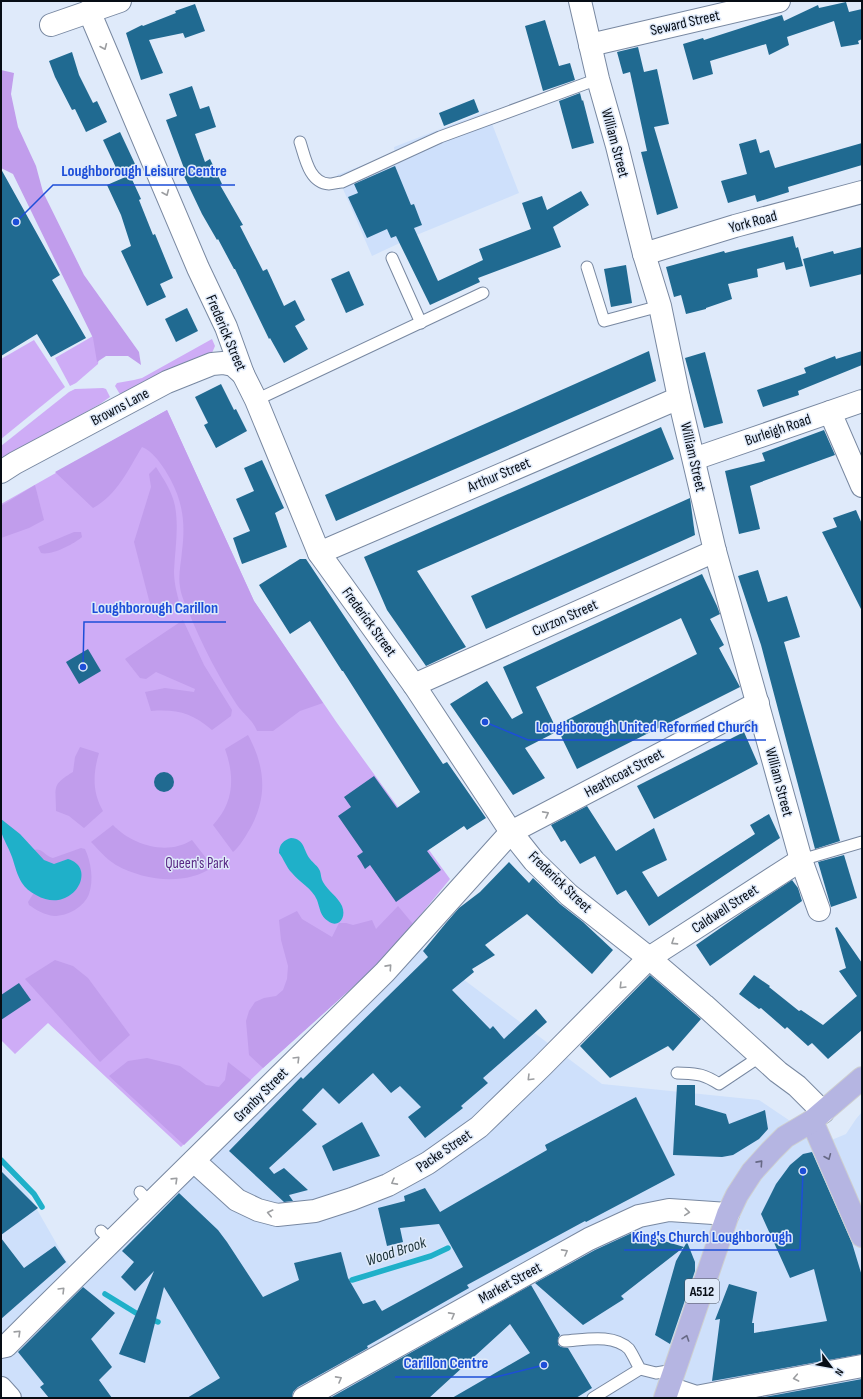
<svg xmlns="http://www.w3.org/2000/svg" width="863" height="1399" viewBox="0 0 863 1399" font-family="'Sofia Sans Condensed',sans-serif">
  <style>
    .built { fill: #cee0fb }
    .green { fill: #ceacf6 }
    .forest { fill: #c19dec }
    .water { fill: #1fb0c9 }
    .lines { fill: none; stroke-linecap: round; stroke-linejoin: round }
    .stream { stroke: #1fb0c9; stroke-width: 5.5 }
    .building { fill: #206a91; fill-rule: evenodd }
    .lane-casing { stroke: #7888a1; stroke-width: 13 }
    .street-casing { stroke: #7888a1; stroke-width: 24 }
    .primary-casing { stroke: #cdcfd0; stroke-width: 24 }
    .lane { stroke: #fff; stroke-width: 11 }
    .street { stroke: #fff; stroke-width: 22 }
    .primary { stroke: #b5b5e2; stroke-width: 22 }
    .oneway { stroke: #9c9ea1 }
    .oneway2 { stroke: #676986 }
    .labels { text-anchor: middle; dominant-baseline: central; stroke-width: 3; stroke-linejoin: round; paint-order: stroke }
    .shield { fill: #dfeafa; stroke: #484f5a; stroke-width: 1 }
    .shield-label { font-size: 14px; font-weight: bold; fill: #070d15 }
    .street-label { font-size: 15px; fill: #070d15; stroke: #dfeafa }
    .park-label { font-size: 15px; fill: #5a2a85; stroke: #dfeafa }
    .water-label { font-size: 16px; font-style: italic; fill: #1c3237; stroke: #dfeafa }
    .leader { fill: none; stroke: #1d4ed8; stroke-width: 1.5 }
    .callout-dot { fill: #1d4ed8; stroke: #dfeafa; stroke-width: 1.5 }
    .callout-label { font-size: 16px; text-anchor: middle; font-weight: bold; fill: #1d4ed8; stroke: #dfeafa; stroke-width: 3; stroke-linejoin: round; paint-order: stroke }
  </style>
  <rect width="100%" height="100%" fill="#dfeafa"/>
  <g class="built">
    <path d="M487,111L519,193L419,234L372,256L337,175L395,153L394,147Z"/>
    <path d="M422,948L602,1084L759,1100L808,1133L829,1141L846,1134L856,1119L862,1112V1398H1V1165L27,1192L79,1283L195,1172Z"/>
  </g>
  <g class="green">
    <path d="M93,336L99,357L98,364L76,383L70,386L55,358Z"/>
    <path d="M212,339L215,346L212,353L121,396L115,386L117,383L134,380L142,378Z"/>
    <path d="M34,340L65,387L1,439V359Z"/>
    <path d="M103,388L106,389L110,397L100,404L1,460V446L69,392L75,389Z"/>
    <path d="M167,410L254,601L337,723L450,879L386,957L263,1068L181,1147L48,1023L15,1054L1,1040V504Z"/>
  </g>
  <g class="forest">
    <path d="M1,70L14,73L11,94L18,127L36,166L43,192L84,275L139,352L141,365L128,356H106L97,362L93,338L13,174L1,168Z"/>
    <path d="M167,410L254,601L323,703L300,711L273,731H257C253,720 243,714 237,705C218,676 202,645 189,613C186,605 181,596 180,587C178,575 181,564 182,551C186,520 182,497 165,470C159,461 152,451 142,447C128,470 117,495 93,508L55,472Z"/>
    <path d="M156,467C164,480 172,491 175,506C179,528 175,549 174,571C174,583 177,594 180,605L158,618L150,604L134,542L151,487L149,474Z"/>
    <path d="M35,485L44,520L29,528L1,538V506Z"/>
    <path d="M74,532H81L82,537C74,544 51,556 41,553L38,547Z"/>
    <path d="M183,620L204,665L232,710L231,716L212,730C192,713 177,709 151,711L145,692L165,688L194,692L195,689L156,672L146,679L140,678L125,659Z"/>
    <path d="M248,735C266,768 268,799 248,832C244,839 239,847 233,852L213,825C234,803 235,777 225,749Z"/>
    <path d="M80,747L99,753C93,773 92,792 103,811L84,828L69,816L56,811C56,787 51,785 73,772L75,757Z"/>
    <path d="M113,825C132,845 167,856 192,840L213,867C185,886 145,881 116,865C106,859 99,850 91,842Z"/>
    <path d="M81,848L85,849C91,862 94,880 89,894C84,907 68,916 54,916C45,915 36,910 29,905L28,902L35,891L33,850C42,847 45,856 53,858Z"/>
    <path d="M398,906L413,924L386,957L263,1068L249,1055L246,1021L249,1011L255,1002L264,998L276,996L283,990L287,979L288,966L281,940L279,920L297,911L302,919L332,937L339,923H346L353,925L372,920L376,929Z"/>
    <path d="M55,960L73,966L88,978L130,1035L100,1062L25,979Z"/>
    <path d="M147,1058L180,1066L206,1085L219,1087L225,1080L228,1062L251,1080L184,1145L109,1076L128,1061Z"/>
  </g>
  <g class="water">
    <path d="M1,819L20,834L44,860L54,864L68,859C99,868 72,916 36,895C30,892 25,888 22,883C17,875 15,866 12,857C9,848 3,839 1,831C0,828 1,823 1,819Z"/>
    <path d="M291,838C305,839 303,850 310,859C313,863 318,866 320,871C321,874 321,879 323,882C328,891 338,897 342,906C347,918 338,929 328,921C320,916 320,908 317,900C312,888 300,883 292,873C286,867 284,859 279,853C279,844 284,840 291,838Z"/>
  </g>
  <g class="lines">
    <g class="stream">
      <path d="M1,1160L34,1194L42,1207"/>
      <path d="M352,1280L431,1256L448,1248"/>
      <path d="M105,1294L136,1313L158,1322"/>
    </g>
  </g>
  <g class="building">
    <path d="M846,2L849,12L862,9V39L858,41L859,44L841,47L834,21L787,37L789,45L769,55L766,44L710,61L713,74L693,80L683,44L703,38L704,40L782,15L784,21L818,5L819,8Z"/>
    <path d="M195,4L205,31L185,38L183,33L149,40L163,73L141,80L126,33L142,25L143,26L176,13L175,11Z"/>
    <path d="M545,20L559,66L570,63L575,80L543,91L525,26Z"/>
    <path d="M638,47L644,72L657,69L669,124L654,127L678,208L657,215L641,152L647,151L630,72L623,74L617,52Z"/>
    <path d="M72,52L79,75L93,103L97,101L107,122L86,132L75,109L72,110L55,77L49,61Z"/>
    <path d="M192,86L200,109L209,106L216,127L195,134L205,162L210,159L222,184L220,185L243,225L240,226L263,271L267,269L284,306L295,300L305,320L295,326L308,349L284,363L270,338L269,339L235,269H234L218,239L217,240L202,214L182,172L185,171L166,120L177,116L169,94Z"/>
    <path d="M580,93L582,101L583,100L594,143L572,149L559,101Z"/>
    <path d="M474,99L479,112L444,126L439,113Z"/>
    <path d="M120,132L135,164L118,172L103,140Z"/>
    <path d="M756,139L760,153L769,150L775,168L862,143V165L788,187L789,192L757,202L755,195L728,203L721,181L747,174L739,144Z"/>
    <path d="M395,166L411,205L414,204L422,225L414,228L438,281L483,260L479,249L531,229L522,203L542,196L547,210L581,191L589,205L553,227L561,247L478,278L480,282L430,305L396,236L391,238L387,229L367,238L348,197L358,193L354,184Z"/>
    <path d="M1,169L60,275L52,280L86,338L51,357L37,334L1,356Z"/>
    <path d="M130,175L141,199L139,200L153,235L155,234L173,278L160,284L166,297L147,306L121,251L131,246L121,215L107,185Z"/>
    <path d="M793,236L796,248L798,247L803,266L786,270L784,262L757,269L758,277L728,284L732,299L706,308V309L686,314L681,295L674,297L666,267L724,251L725,253Z"/>
    <path d="M862,247V274L810,287L803,259L833,251L834,254Z"/>
    <path d="M626,265L632,303L611,307L604,269Z"/>
    <path d="M349,271L364,305L346,313L331,279Z"/>
    <path d="M187,308L198,331L176,342L165,319Z"/>
    <path d="M649,351L656,381L336,521L325,495Z"/>
    <path d="M862,351V365L798,391L799,395L763,407L757,390L806,373L804,368L835,356L836,359Z"/>
    <path d="M705,352L723,423L704,428L685,358Z"/>
    <path d="M221,384L234,410L236,409L247,431L216,448L204,425L208,423L195,397Z"/>
    <path d="M661,427L674,459L417,571L466,647L426,666L387,610L364,557Z"/>
    <path d="M824,430L835,455L750,486L760,529L739,534L725,471L765,461L762,453Z"/>
    <path d="M262,460L284,508L275,513L287,547L242,564L233,538L250,531L236,499L254,491L244,468Z"/>
    <path d="M690,498L695,535L486,629L471,596Z"/>
    <path d="M856,510L862,524V611L822,532L837,527L833,518Z"/>
    <path d="M300,559H306L443,764L447,762L486,818L467,830L464,826L427,851L441,870L396,902L370,865L365,869L361,862L357,856L363,852L338,816L351,807L344,797L374,776L397,808L420,792L343,671H342L310,621L290,634L259,585Z"/>
    <path d="M758,570L768,602L787,596L800,637L784,642L840,841L815,849L761,645L738,576Z"/>
    <path d="M702,574L717,606L720,614L710,619L724,645L719,648L740,687L577,769L557,728L558,731L525,748L545,778L513,795L450,704L487,681L512,719L523,713L503,667ZM681,618L697,654L555,726L536,687Z"/>
    <path d="M88,649L101,671L79,684L66,662Z"/>
    <path d="M744,732L758,764L654,819L637,786Z"/>
    <circle cx="164" cy="782" r="10"/>
    <path d="M587,806L616,851L654,828L667,860L642,872L658,897L755,834L750,825L769,814L780,838L649,926L626,890L617,895L595,856L580,864L565,840L561,842L551,825Z"/>
    <path d="M844,855L857,898L831,907L818,862Z"/>
    <path d="M509,862L529,883L533,878L560,904L583,922L613,950L592,974L527,914L485,945L495,955L472,969L474,972L452,990L490,1029L493,1026L504,1039L536,1009L547,1022L483,1078L488,1083L461,1106L463,1108L425,1138L408,1117L421,1107L400,1086L391,1093L373,1073L339,1104L323,1088L302,1110L317,1124L269,1168L274,1174L284,1168L308,1190L289,1195L293,1201L284,1202L229,1151L301,1077L303,1079L428,957L423,951L446,923L459,908L480,892Z"/>
    <path d="M792,880L798,888L802,901L710,966L696,945L742,913Z"/>
    <path d="M837,927L862,963V1030L828,1059L812,1043L808,1046L787,1027L785,1029L761,1008L759,1009L739,994L754,975L770,986L769,987L799,1011L801,1010L823,1025L857,996L839,971L846,968L835,928Z"/>
    <path d="M650,975L701,1019L673,1051L668,1046L610,1078L580,1046Z"/>
    <path d="M19,983L31,1000L1,1020V995Z"/>
    <path d="M677,1085H695V1105L726,1114L729,1124L765,1110L768,1129L759,1139L733,1155L722,1157L673,1155Z"/>
    <path d="M636,1097L675,1175L586,1222L585,1221L467,1285L469,1288L367,1346L368,1348L298,1387L293,1392L292,1398H187L220,1378L164,1287L145,1363L119,1354L154,1271L135,1291L121,1277L134,1262L122,1251L179,1193L218,1230L227,1242L263,1297L299,1280L294,1263L341,1252L348,1278L363,1304L375,1300L382,1311L463,1267L439,1224L400,1228L403,1242L387,1246L378,1208L405,1201L404,1196L425,1188L440,1212L547,1150L545,1145Z"/>
    <path d="M362,1122L380,1156L333,1171L322,1146Z"/>
    <path d="M812,1152L852,1243L862,1276V1354L712,1381L720,1319L715,1320L729,1284L757,1292L752,1323H754V1333L827,1321L814,1269L790,1278L761,1214L776,1184L790,1165L803,1154Z"/>
    <path d="M1,1171L38,1208L1,1235Z"/>
    <path d="M634,1232L684,1247L687,1242L695,1262V1271L670,1344L655,1335L676,1261L684,1247L621,1296L624,1299L583,1325L535,1283L595,1250Z"/>
    <path d="M1,1238L24,1268L55,1246L66,1262L1,1319Z"/>
    <path d="M531,1285L560,1335L558,1338V1345L561,1347L568,1348L592,1388L576,1398H452L530,1353L510,1324L429,1398H330Z"/>
    <path d="M83,1287L115,1313L91,1339L112,1367L99,1380L112,1398H49L40,1387L44,1384L18,1352Z"/>
    <path d="M862,1379V1398H759Z"/>
  </g>
  <g class="lines">
    <g class="lane-casing">
      <g id="lane">
        <path d="M300,142C305,157 309,183 329,184C333,184 338,182 342,182L440,137L598,79"/>
        <path d="M392,258L421,323"/>
        <path d="M587,267L604,321L660,306"/>
        <path d="M256,400L483,293"/>
        <path d="M801,860L862,842"/>
        <path d="M677,1073C697,1074 702,1073 719,1084L761,1056"/>
        <path d="M140,1192L150,1203"/>
        <path d="M101,1231L112,1241"/>
        <path d="M564,1341C584,1340 613,1333 629,1349C633,1355 636,1362 640,1369L656,1373L674,1370"/>
        <path d="M593,1398L640,1369"/>
      </g>
    </g>
    <g class="street-casing">
      <g id="street">
        <path d="M580,1L598,79L617,146L644,254L660,306L679,398L715,551L801,860L819,910"/>
        <path d="M89,11L198,268L226,327L243,374L256,400L319,553L414,685L511,832L534,861L569,895L649,958L704,1005L778,1072L797,1086L823,1112"/>
        <path d="M51,25L120,1"/>
        <path d="M590,45L779,1"/>
        <path d="M644,254L735,226L862,192"/>
        <path d="M830,412L862,486"/>
        <path d="M694,459L862,401"/>
        <path d="M1,472L15,463L167,382L212,364L223,363L233,365L243,374"/>
        <path d="M319,553L679,398"/>
        <path d="M414,685L715,551"/>
        <path d="M194,1161L237,1200L258,1210L277,1215L315,1211L352,1199L388,1185L428,1163L479,1127L542,1066L649,958L801,860"/>
        <path d="M1,1347L6,1346L34,1318L385,972L511,832L758,703"/>
        <path d="M1,1388L10,1398"/>
        <path d="M669,1388L696,1397L862,1366"/>
        <path d="M304,1398L589,1239L639,1216L669,1210L728,1214"/>
      </g>
    </g>
    <g class="primary-casing">
      <g id="primary">
        <path d="M812,1121L862,1236"/>
        <path d="M665,1398L728,1214L737,1195L752,1172L771,1151L785,1137L812,1121L862,1078"/>
      </g>
    </g>
    <use href="#lane" class="lane"/>
    <use href="#street" class="street"/>
    <use href="#primary" class="primary"/>
  </g>
  <defs><path id="oneway-chevron" d="M-2-3.5L2.5 0L-2 3.5" fill="none" stroke-width="1.6" stroke-linecap="round" stroke-linejoin="round"/></defs>
  <g class="oneway">
    <use href="#oneway-chevron" transform="translate(104 47) rotate(67)"/>
    <use href="#oneway-chevron" transform="translate(166 193) rotate(67)"/>
    <use href="#oneway-chevron" transform="translate(546 814) rotate(-28)"/>
    <use href="#oneway-chevron" transform="translate(674 942) rotate(147)"/>
    <use href="#oneway-chevron" transform="translate(389 967) rotate(-48)"/>
    <use href="#oneway-chevron" transform="translate(622 986) rotate(135)"/>
    <use href="#oneway-chevron" transform="translate(297 1059) rotate(-45)"/>
    <use href="#oneway-chevron" transform="translate(530 1078) rotate(135)"/>
    <use href="#oneway-chevron" transform="translate(175 1180) rotate(-44)"/>
    <use href="#oneway-chevron" transform="translate(394 1182) rotate(151)"/>
    <use href="#oneway-chevron" transform="translate(687 1212) rotate(5)"/>
    <use href="#oneway-chevron" transform="translate(270 1213) rotate(-167)"/>
    <use href="#oneway-chevron" transform="translate(565 1252) rotate(-29)"/>
    <use href="#oneway-chevron" transform="translate(62 1290) rotate(-45)"/>
    <use href="#oneway-chevron" transform="translate(452 1315) rotate(-29)"/>
    <use href="#oneway-chevron" transform="translate(18 1333) rotate(-44)"/>
    <use href="#oneway-chevron" transform="translate(796 1378) rotate(169)"/>
    <use href="#oneway-chevron" transform="translate(339 1379) rotate(-29)"/>
  </g>
  <g class="oneway2">
    <use href="#oneway-chevron" transform="translate(828 1157) rotate(67)"/>
    <use href="#oneway-chevron" transform="translate(760 1163) rotate(-48)"/>
    <use href="#oneway-chevron" transform="translate(686 1338) rotate(-71)"/>
  </g>
  <g class="labels">
    <rect class="shield" x="685" y="1279" width="34" height="24" rx="3"/>
    <g class="shield-label">
      <text x="702" y="1291">A512</text>
    </g>
    <g class="street-label">
      <text transform="translate(685 23) rotate(-13)">Seward Street</text>
      <text transform="translate(615 143) rotate(75)">William Street</text>
      <text transform="translate(753 222) rotate(-15)">York Road</text>
      <text transform="translate(226 333) rotate(67)">Frederick Street</text>
      <text transform="translate(120 407) rotate(-28)">Browns Lane</text>
      <text transform="translate(778 430) rotate(-19)">Burleigh Road</text>
      <text transform="translate(693 457) rotate(77)">William Street</text>
      <text transform="translate(499 475) rotate(-23)">Arthur Street</text>
      <text transform="translate(565 618) rotate(-24)">Curzon Street</text>
      <text transform="translate(369 622) rotate(54)">Frederick Street</text>
      <text transform="translate(624 773) rotate(-28)">Heathcoat Street</text>
      <text transform="translate(779 782) rotate(75)">William Street</text>
      <text transform="translate(560 882) rotate(44)">Frederick Street</text>
      <text transform="translate(725 909) rotate(-33)">Caldwell Street</text>
      <text transform="translate(261 1095) rotate(-45)">Granby Street</text>
      <text transform="translate(444 1151) rotate(-34)">Packe Street</text>
      <text transform="translate(510 1283) rotate(-29)">Market Street</text>
    </g>
    <g class="park-label">
      <text x="197" y="863">Queen's Park</text>
    </g>
    <g class="water-label">
      <text transform="translate(396 1252) rotate(-18)">Wood Brook</text>
    </g>
  </g>
  <path class="leader" d="M16 222L53 185H235M83 667L84 622H226M485 722L528 740H766M803 1171L800 1250H624M544 1365L496 1377H395"/>
  <g class="callout-dot">
    <circle cx="16" cy="222" r="4"/>
    <circle cx="83" cy="667" r="4"/>
    <circle cx="485" cy="722" r="4"/>
    <circle cx="803" cy="1171" r="4"/>
    <circle cx="544" cy="1365" r="4"/>
  </g>
  <g class="callout-label">
    <text x="144" y="176">Loughborough Leisure Centre</text>
    <text x="155" y="613">Loughborough Carillon</text>
    <text x="647" y="732">Loughborough United Reformed Church</text>
    <text x="712" y="1242">King's Church Loughborough</text>
    <text x="446" y="1368">Carillon Centre</text>
  </g>
  <rect width="863" height="1399" fill="none" stroke="#070d15" stroke-width="4"/>
  <g transform="translate(831 1367) rotate(122)" stroke="#dfeafa" stroke-width="3" paint-order="stroke">
  <path d="M0-3L7 15L0 10L-7 15Z" fill="#070d15"/>
  <text y="-6" font-size="11" font-weight="bold" text-anchor="middle" fill="#070d15">N</text>
  </g>
</svg>
